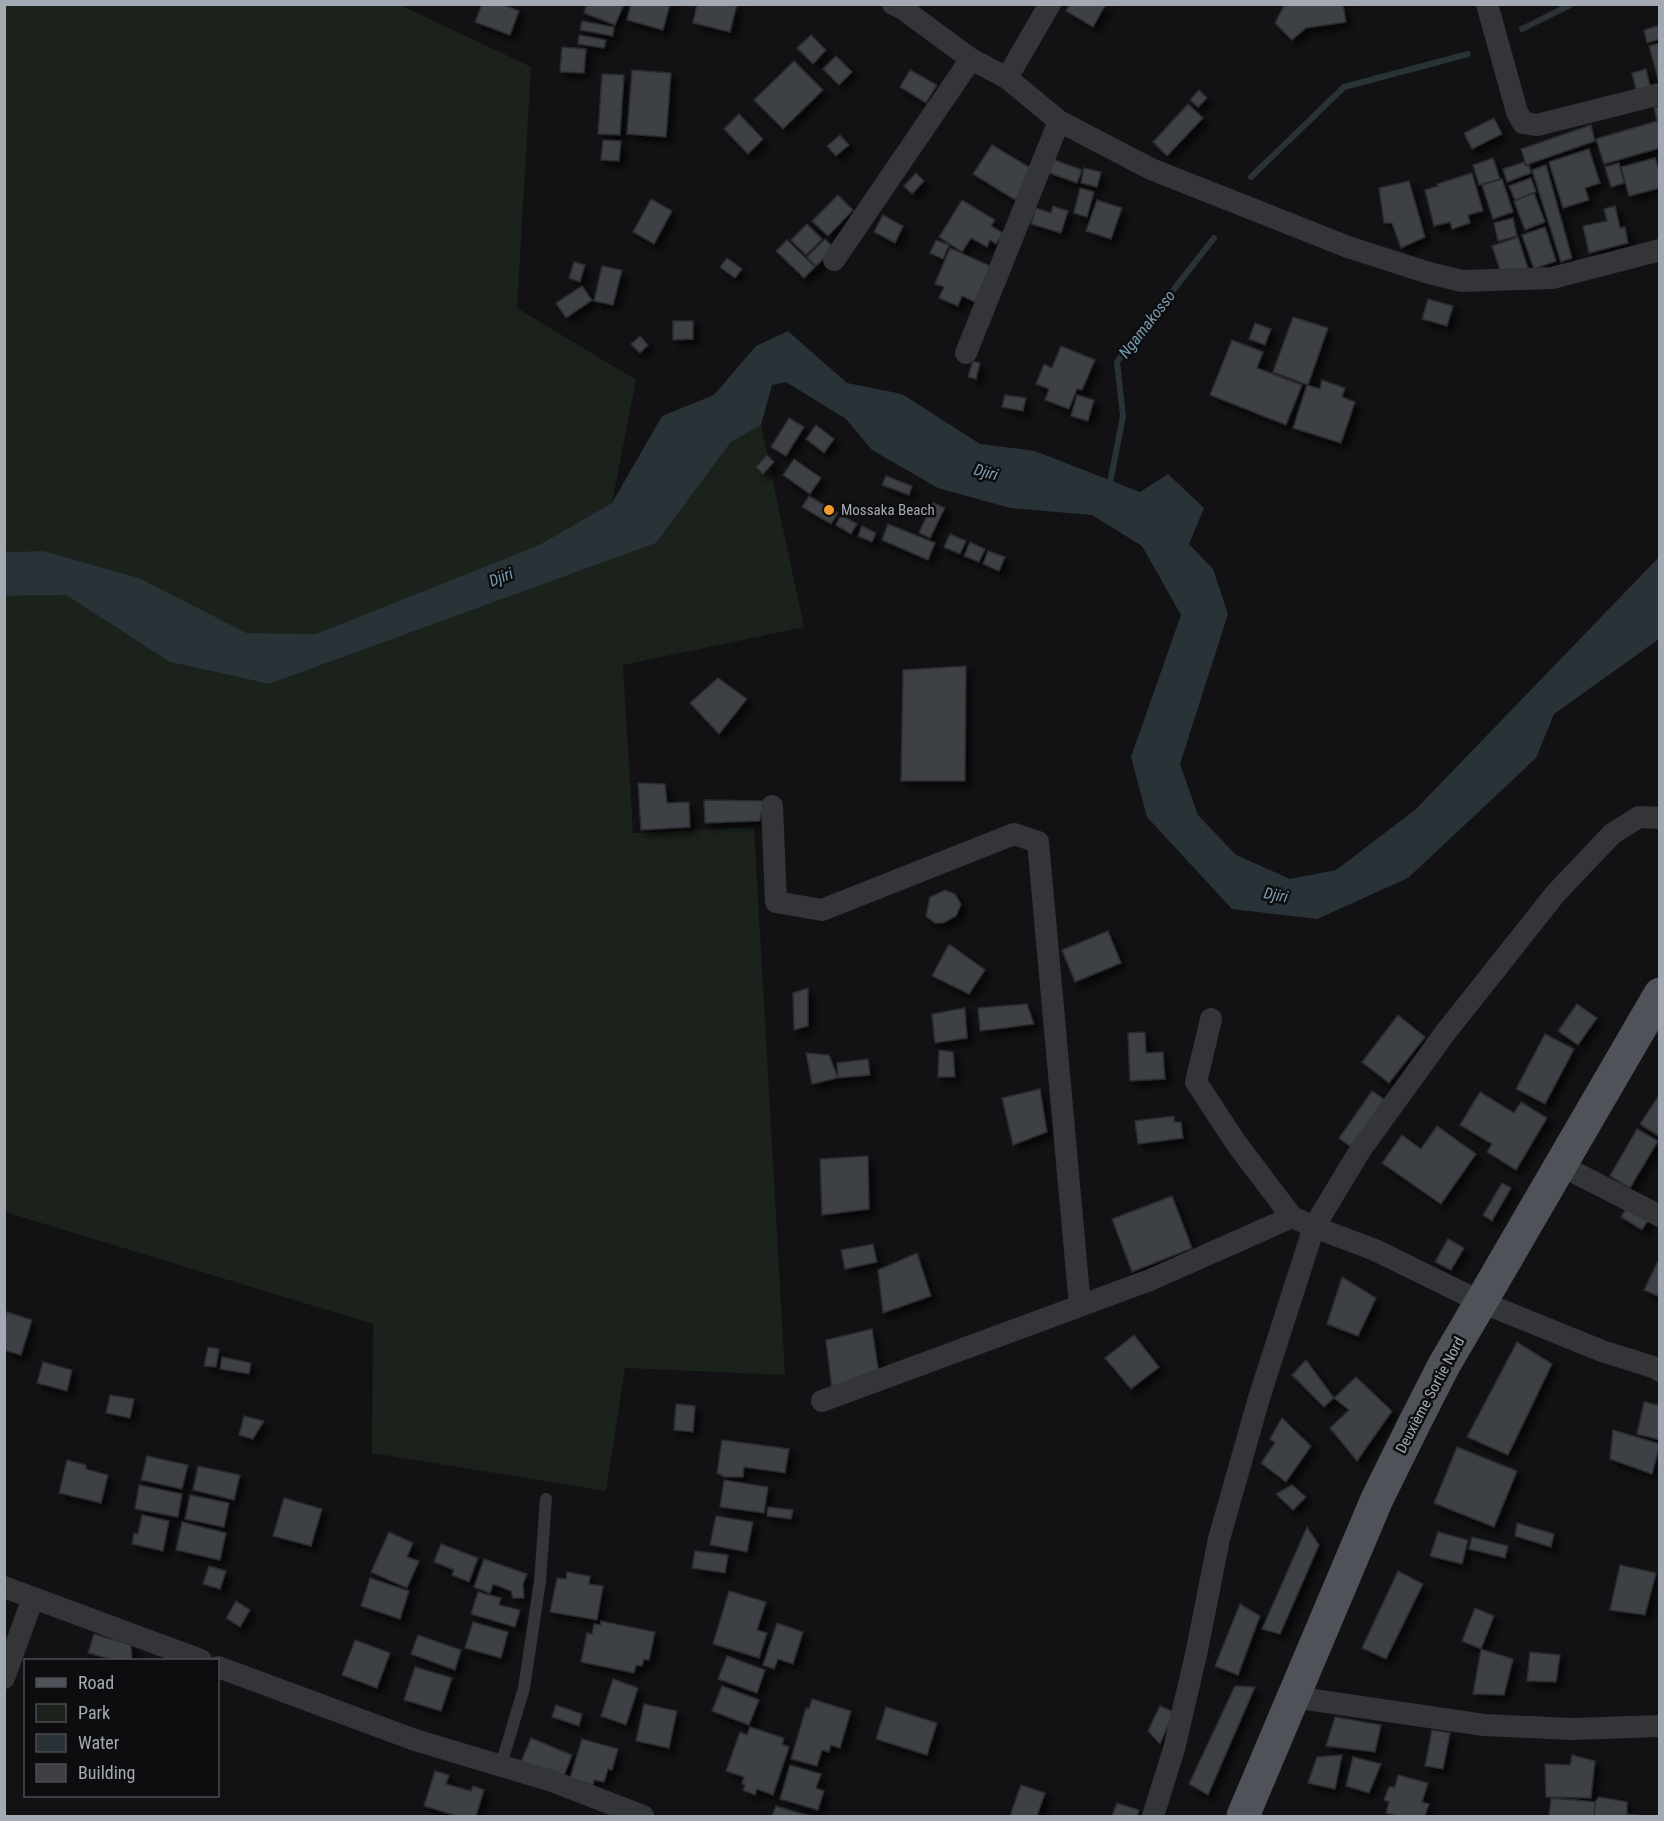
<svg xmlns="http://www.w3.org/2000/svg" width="1664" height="1821" viewBox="0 0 1664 1821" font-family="'Roboto Condensed',sans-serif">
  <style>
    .green { fill: #1a221b }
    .water { fill: #293237 }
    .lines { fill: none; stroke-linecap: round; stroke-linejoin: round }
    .stream { stroke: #293237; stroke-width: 6 }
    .building { fill: #3e4044; stroke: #2c2c30; stroke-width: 1.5; filter: url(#shadow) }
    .lane { stroke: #333539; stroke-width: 12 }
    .street { stroke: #333539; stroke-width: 22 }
    .primary { stroke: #4f5258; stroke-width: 33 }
    .poi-dot { fill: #f09d2e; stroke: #0d0d0f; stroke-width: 2 }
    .labels { text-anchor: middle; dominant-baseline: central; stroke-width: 5; stroke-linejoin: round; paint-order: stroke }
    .poi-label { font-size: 15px; fill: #a4aab4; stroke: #0d0d0f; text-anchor: start }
    .street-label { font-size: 15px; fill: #a4aab4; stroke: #0d0d0f }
    .water-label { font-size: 16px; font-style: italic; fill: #7a9cb0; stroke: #0d0d0f }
  </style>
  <defs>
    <filter id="shadow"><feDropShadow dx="5.5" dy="5.5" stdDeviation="3" flood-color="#0009"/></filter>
  </defs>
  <rect width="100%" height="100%" fill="#121214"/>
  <g class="green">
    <path d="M4,5H400L531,67L517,308L636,380L612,503L539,545L316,634L247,633L139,578L44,551L5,552Z"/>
    <path d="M761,425L804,627L623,665L633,833L754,827L785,1375L625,1368L606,1491L372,1453L373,1324L5,1212L4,596L66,595L170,662L269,684L656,543L731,442Z"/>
  </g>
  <path class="water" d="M788,331L847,383L902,394L980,444L1035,451L1140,492L1168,474L1204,508L1189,544L1213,569L1228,614L1180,764L1198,815L1236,855L1290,879L1336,870L1415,810L1659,557V639L1554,714L1536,758L1408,878L1317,919L1232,909L1147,817L1131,757L1181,615L1142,546L1092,515L1010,508L938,488L872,450L846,419L786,382L772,385L761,425L731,442L656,543L269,684L170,662L66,595L5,596V552L44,551L139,578L247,633L316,634L539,545L612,503L662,416L714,395L756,346Z"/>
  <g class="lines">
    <g class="stream">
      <path d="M1522,29L1572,4"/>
      <path d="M1251,177L1344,87L1468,54"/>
      <path d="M1109,488L1123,416L1117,362L1214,238"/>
    </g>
  </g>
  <g class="building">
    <path d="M482,4H501L519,11L510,35L475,22Z"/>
    <path d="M587,4H624L615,25L584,13Z"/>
    <path d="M631,4H670L663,30L627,20Z"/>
    <path d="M697,4H737L730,32L693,23Z"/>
    <path d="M1070,4H1106L1093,27L1066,11Z"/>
    <path d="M1285,4H1343L1346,22L1306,28L1292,40L1275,23Z"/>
    <path d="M582,21L614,27L613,36L580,30Z"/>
    <path d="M1660,25V39L1647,43L1644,30Z"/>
    <path d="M579,35L606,40L604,48L578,44Z"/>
    <path d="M811,35L826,50L813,64L797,48Z"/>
    <path d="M1660,43V86L1649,46Z"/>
    <path d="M562,47L586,49L584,73L560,72Z"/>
    <path d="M836,56L852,72L839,85L823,69Z"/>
    <path d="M794,61L823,90L783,129L754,100Z"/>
    <path d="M1646,69L1651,90L1637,94L1632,73Z"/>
    <path d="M632,70L671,73L666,137L627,134Z"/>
    <path d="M910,70L937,85L926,103L900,87Z"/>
    <path d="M602,74L624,75L620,135L598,134Z"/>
    <path d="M1199,90L1207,98L1198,107L1190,100Z"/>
    <path d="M1188,104L1203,118L1167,156L1153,142Z"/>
    <path d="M1660,106V148L1604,164L1596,139L1657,121L1654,108Z"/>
    <path d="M739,114L763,139L748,154L724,129Z"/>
    <path d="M1494,118L1502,134L1472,149L1464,133Z"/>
    <path d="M1591,125L1595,141L1526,165L1521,149Z"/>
    <path d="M840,135L849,145L836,156L827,146Z"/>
    <path d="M603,140L621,141L619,161L601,160Z"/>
    <path d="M992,145L1034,170L1015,200L973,174Z"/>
    <path d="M1589,149L1600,183L1585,188L1589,200L1563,208L1549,162Z"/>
    <path d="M1493,158L1500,179L1479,185L1473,165Z"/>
    <path d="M1655,158L1660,173V188L1629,196L1621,167Z"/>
    <path d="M1052,159L1082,170L1077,183L1047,172Z"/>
    <path d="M1524,162L1526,166L1529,165L1531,173L1507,182L1503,169Z"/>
    <path d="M1619,163L1624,183L1611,187L1605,167Z"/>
    <path d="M1546,165L1572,258L1561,262L1532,170Z"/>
    <path d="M1084,168L1101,172L1097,187L1081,183Z"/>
    <path d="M916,173L924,181L912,194L904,186Z"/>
    <path d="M1472,173L1483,211L1468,215L1470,223L1452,229L1450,222L1434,226L1425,190L1438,186L1437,184Z"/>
    <path d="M1531,178L1536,192L1515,200L1509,186Z"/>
    <path d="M1502,179L1513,212L1493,219L1482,185Z"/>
    <path d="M1409,181L1425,237L1401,248L1392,223H1384L1379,188Z"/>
    <path d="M1080,188L1094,192L1087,217L1074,213Z"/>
    <path d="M1534,193L1545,222L1525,230L1514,201Z"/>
    <path d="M838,195L853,210L828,236L812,221Z"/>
    <path d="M651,199L672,211L654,244L633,232Z"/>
    <path d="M962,200L995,220L991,226L1003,233L996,244L990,240L987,247L971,238L962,252L939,237Z"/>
    <path d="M1097,200L1122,208L1111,239L1086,231Z"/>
    <path d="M1053,206L1068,211L1061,233L1031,224L1036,208L1051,213Z"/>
    <path d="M1615,206L1620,228L1625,227L1628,243L1589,253L1583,226L1607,221L1604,209Z"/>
    <path d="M883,215L903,226L895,243L874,232Z"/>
    <path d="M1513,218L1517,236L1498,241L1494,223Z"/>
    <path d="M807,224L822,239L806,255L791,240Z"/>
    <path d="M1545,227L1556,261L1534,269L1522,235Z"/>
    <path d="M1518,237L1528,268L1502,276L1492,246Z"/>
    <path d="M825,239L834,248L816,266L807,257Z"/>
    <path d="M787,240L815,267L804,278L776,251Z"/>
    <path d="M936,240L949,245L943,259L930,253Z"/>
    <path d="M950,248L990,266L975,302L962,296L958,306L939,298L944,287L935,284Z"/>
    <path d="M727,258L742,269L735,278L720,267Z"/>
    <path d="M574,262L585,265L580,282L569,278Z"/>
    <path d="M602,266L622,270L613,305L594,301Z"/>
    <path d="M582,286L592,300L566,318L556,303Z"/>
    <path d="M1428,299L1453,306L1447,326L1422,319Z"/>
    <path d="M1293,317L1328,328L1308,385L1273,372Z"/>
    <path d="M673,321H693V339L673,340Z"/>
    <path d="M1255,323L1271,329L1265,345L1249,339Z"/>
    <path d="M640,336L648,345L640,353L631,344Z"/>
    <path d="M1232,340L1263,352L1257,368L1302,385L1286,425L1210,395Z"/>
    <path d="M1061,346L1095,360L1082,390L1077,389L1069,409L1045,400L1049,389L1036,384L1044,364L1052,368Z"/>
    <path d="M973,361L980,363L976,379L968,377Z"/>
    <path d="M1322,380L1345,388L1342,397L1355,402L1341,443L1293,428L1307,385L1320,389Z"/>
    <path d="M1005,395L1026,398L1023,411L1002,407Z"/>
    <path d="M1077,395L1094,400L1088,421L1071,416Z"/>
    <path d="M789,418L804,427L786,456L771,447Z"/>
    <path d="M816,425L834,439L824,453L806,439Z"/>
    <path d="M767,455L774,462L763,474L756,467Z"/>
    <path d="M794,459L821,478L810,494L783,475Z"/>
    <path d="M886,476L912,486L909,495L882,485Z"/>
    <path d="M809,496L838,513L831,524L802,507Z"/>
    <path d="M933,503L945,508L930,538L919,533Z"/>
    <path d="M841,515L857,524L851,534L836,525Z"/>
    <path d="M888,524L935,543L928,560L882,540Z"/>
    <path d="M862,526L876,533L872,542L858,536Z"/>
    <path d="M950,534L966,541L960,554L944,547Z"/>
    <path d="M970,542L985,549L979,562L964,556Z"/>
    <path d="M988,551L1005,557L999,571L983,564Z"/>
    <path d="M966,666L965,781H901L903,670Z"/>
    <path d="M718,678L747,699L719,734L690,703Z"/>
    <path d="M638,783L665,784L667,803L689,802L690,827L641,830Z"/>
    <path d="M704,800L763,801L760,821L705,823Z"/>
    <path d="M945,890L955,894L961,904L956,916L943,923H935L926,916L930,897Z"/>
    <path d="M1108,931L1121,963L1075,982L1062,950Z"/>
    <path d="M949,944L985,970L969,994L932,976Z"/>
    <path d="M808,988V1026L794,1030L793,993Z"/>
    <path d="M1027,1004L1034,1024L980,1031L978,1008Z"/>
    <path d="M1577,1004L1597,1018L1578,1045L1558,1031Z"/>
    <path d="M965,1008L967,1038L935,1043L932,1014Z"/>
    <path d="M1398,1015L1425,1037L1389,1083L1362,1062Z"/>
    <path d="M1145,1032L1146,1053L1163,1052L1165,1079L1130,1081L1128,1033Z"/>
    <path d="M1545,1034L1574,1049L1545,1104L1516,1089Z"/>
    <path d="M939,1050L953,1052L955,1077H938Z"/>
    <path d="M806,1053L829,1055L838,1078L812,1084Z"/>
    <path d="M868,1059L870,1075L838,1078L837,1063Z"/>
    <path d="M1040,1089L1047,1132L1013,1145L1002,1098Z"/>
    <path d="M1372,1091L1388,1102L1355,1150L1339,1138Z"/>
    <path d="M1480,1092L1514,1113L1521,1102L1547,1118L1516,1170L1487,1152L1492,1144L1460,1125Z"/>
    <path d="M1660,1094V1137L1640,1124Z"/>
    <path d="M1174,1116V1122H1181L1183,1138L1138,1144L1135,1121Z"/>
    <path d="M1437,1126L1476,1154L1441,1204L1382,1163L1402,1135L1421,1149Z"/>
    <path d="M1637,1129L1658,1141L1630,1188L1610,1176Z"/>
    <path d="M868,1156L869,1209L822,1215L820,1159Z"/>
    <path d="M1502,1183L1511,1188L1492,1221L1483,1215Z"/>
    <path d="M1172,1196L1192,1248L1132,1272L1112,1219Z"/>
    <path d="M1628,1205L1649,1219L1642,1230L1621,1217Z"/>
    <path d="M1448,1239L1464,1248L1451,1270L1435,1262Z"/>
    <path d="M873,1244L877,1262L845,1269L841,1250Z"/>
    <path d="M917,1253L931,1296L883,1313L878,1270Z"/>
    <path d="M1660,1257V1297L1644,1290Z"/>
    <path d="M1342,1277L1376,1298L1358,1336L1327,1324Z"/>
    <path d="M7,1312L32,1320L21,1355L4,1350V1321Z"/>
    <path d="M872,1329L880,1380L832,1390L826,1340Z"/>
    <path d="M1134,1335L1159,1367L1131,1389L1105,1358Z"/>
    <path d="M1517,1342L1552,1364L1508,1455L1467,1437Z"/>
    <path d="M208,1347L219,1349L216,1367L204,1366Z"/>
    <path d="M222,1357L251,1363L249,1374L220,1369Z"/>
    <path d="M1306,1360L1334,1398L1324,1407L1292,1375Z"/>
    <path d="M43,1362L72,1370L67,1391L37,1383Z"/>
    <path d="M1356,1377L1392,1411L1357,1461L1330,1428L1349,1410L1334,1398Z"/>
    <path d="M110,1395L134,1399L130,1418L106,1413Z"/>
    <path d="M1659,1401L1660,1440L1637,1434L1644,1402L1658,1405Z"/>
    <path d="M676,1404L695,1406L693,1432L674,1430Z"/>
    <path d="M244,1416L264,1421L253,1439L239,1435Z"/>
    <path d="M1282,1418L1311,1446L1286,1482L1261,1463L1275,1443L1270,1439Z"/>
    <path d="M1613,1430L1660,1444L1652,1474L1610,1459Z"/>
    <path d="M722,1440L789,1449L785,1473L744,1467L743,1477H725L717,1473Z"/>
    <path d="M1457,1447L1517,1471L1494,1527L1434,1503Z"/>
    <path d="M147,1456L188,1465L182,1489L141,1480Z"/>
    <path d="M67,1460L86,1465V1469L108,1475L101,1503L59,1493Z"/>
    <path d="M198,1466L240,1475L234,1500L193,1490Z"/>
    <path d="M724,1480L768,1487L764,1513L720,1507Z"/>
    <path d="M139,1485L182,1494L178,1517L135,1509Z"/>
    <path d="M1292,1485L1306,1497L1293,1510L1276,1494Z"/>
    <path d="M190,1495L229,1503L224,1527L185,1519Z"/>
    <path d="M284,1498L322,1509L311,1546L273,1536Z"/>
    <path d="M768,1507L793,1510L791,1519L767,1516Z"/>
    <path d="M142,1515L169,1521L163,1551L132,1544L134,1533L138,1534Z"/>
    <path d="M716,1516L753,1522L747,1552L710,1545Z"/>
    <path d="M182,1522L226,1533L220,1560L176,1550Z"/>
    <path d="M1517,1523L1554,1534L1551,1547L1515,1536Z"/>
    <path d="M1307,1527L1319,1545L1280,1634L1262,1629Z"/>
    <path d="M389,1532L413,1543L407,1557L419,1561L407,1588L371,1572Z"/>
    <path d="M1438,1532L1468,1540L1462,1564L1430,1556Z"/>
    <path d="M1472,1537L1508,1546L1505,1558L1469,1549Z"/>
    <path d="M441,1544L478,1558L469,1582L452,1575L454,1570L434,1562Z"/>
    <path d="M695,1551L728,1555L725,1573L692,1568Z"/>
    <path d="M484,1559L527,1574L523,1584L524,1598H513L511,1591L493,1584L490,1593L474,1587Z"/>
    <path d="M1620,1565L1656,1573L1645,1615L1610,1610Z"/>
    <path d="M209,1566L226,1571L220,1589L203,1584Z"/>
    <path d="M1398,1571L1423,1584L1386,1659L1362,1648Z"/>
    <path d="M567,1572L590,1576L589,1584L603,1586L597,1620L550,1612L557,1578L566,1579Z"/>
    <path d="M370,1578L409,1591L400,1619L361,1606Z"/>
    <path d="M729,1591L766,1602L757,1630L767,1633L759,1658L713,1644Z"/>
    <path d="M478,1592L501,1598L499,1605L520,1610L515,1627L471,1614Z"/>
    <path d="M236,1601L250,1610L240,1627L226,1618Z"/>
    <path d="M1240,1604L1260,1616L1238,1675L1215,1666Z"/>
    <path d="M1475,1608L1494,1616L1481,1649L1462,1641Z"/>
    <path d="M601,1621L655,1632L649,1660L644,1659L642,1666L636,1665L634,1673L581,1662L587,1633L592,1634L594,1624L601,1625Z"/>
    <path d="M473,1622L508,1632L501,1658L465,1648Z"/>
    <path d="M777,1623L803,1632L793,1664L778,1659L774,1669L763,1665Z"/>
    <path d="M94,1634L131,1645L132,1660H114L88,1653Z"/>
    <path d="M418,1635L461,1650L455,1670L411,1654Z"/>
    <path d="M355,1640L390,1653L377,1688L342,1675Z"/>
    <path d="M1481,1649L1513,1659L1504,1695L1473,1694Z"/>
    <path d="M1530,1652L1560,1655L1556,1682L1527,1681Z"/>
    <path d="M727,1656L765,1670L757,1693L718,1679Z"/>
    <path d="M415,1667L452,1678L441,1711L404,1700Z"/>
    <path d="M613,1679L638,1688L626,1725L601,1716Z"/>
    <path d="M722,1686L759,1700L749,1725L712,1711Z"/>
    <path d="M1235,1686L1255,1687L1208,1795L1189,1784Z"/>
    <path d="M812,1699L851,1711L840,1748L831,1745L829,1752L822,1750L817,1766L791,1759L806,1708L809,1709Z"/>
    <path d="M644,1704L677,1711L669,1748L636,1741Z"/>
    <path d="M556,1705L582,1714L579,1726L552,1717Z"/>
    <path d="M1160,1706L1174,1712L1160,1744L1148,1731Z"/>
    <path d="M886,1707L937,1723L927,1755L876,1739Z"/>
    <path d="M1335,1717L1381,1725L1375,1752L1326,1746Z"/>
    <path d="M750,1727L784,1738L782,1744L789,1747L773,1795L757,1789L755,1795L743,1790L745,1785L742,1784L744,1777L726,1771L740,1732L747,1735Z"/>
    <path d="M1432,1730L1450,1733L1443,1769L1425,1766Z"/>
    <path d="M531,1738L572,1755L563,1778L521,1762Z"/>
    <path d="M582,1739L618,1749L612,1770L608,1769L604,1782L594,1780L593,1785L570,1778Z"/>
    <path d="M1342,1755L1335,1789L1308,1783L1317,1757Z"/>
    <path d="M1572,1755L1595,1761L1591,1798L1546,1797L1545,1764L1570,1765Z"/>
    <path d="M1353,1757L1381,1764L1369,1793L1346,1786Z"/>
    <path d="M790,1765L821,1774L816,1788L824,1791L818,1810L780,1799Z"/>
    <path d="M435,1771L449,1775L446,1784L471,1791L473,1786L484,1790L476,1816H457L424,1806Z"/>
    <path d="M1398,1775L1428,1783L1422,1802L1429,1804L1425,1816H1397L1386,1813L1389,1802L1384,1800L1389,1787H1395Z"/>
    <path d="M1021,1785L1045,1793L1037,1816H1010Z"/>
    <path d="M1599,1797L1627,1802V1814L1644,1816H1594L1595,1802Z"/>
    <path d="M1551,1798L1595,1802L1594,1816H1549Z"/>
    <path d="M1117,1803L1139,1810L1137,1816H1112Z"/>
    <path d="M776,1806L810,1816H772Z"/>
  </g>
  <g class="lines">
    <path class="lane" d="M501,1765L524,1688L540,1581L546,1499"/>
    <g class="street">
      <path d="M893,4L903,9L971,59L1007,78L1059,121L1151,169L1348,247L1429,273L1462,281L1552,278L1660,250"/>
      <path d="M1487,4L1517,112L1523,123L1537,125L1660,94"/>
      <path d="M1007,78L1050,4"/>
      <path d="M834,260L971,59"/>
      <path d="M966,353L1059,121"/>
      <path d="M772,806L776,902L822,910L1014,834L1038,842L1080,1306"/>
      <path d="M1211,1019L1196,1082L1236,1143L1292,1217L1314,1227L1375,1250L1481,1302L1602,1351L1656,1368L1660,1371"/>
      <path d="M1560,1165L1660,1216"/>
      <path d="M822,1401L1150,1280L1292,1217"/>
      <path d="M4,1587L201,1660"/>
      <path d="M218,1667L415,1740L552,1781L643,1816"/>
      <path d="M4,1678L33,1598"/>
      <path d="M1293,1697L1484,1725L1572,1729L1660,1726"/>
      <path d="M1153,1816L1174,1749L1197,1650L1219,1539L1259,1398L1314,1227L1361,1149L1445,1033L1556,893L1612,834L1639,817L1660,818"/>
    </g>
    <path class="primary" d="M1243,1816L1377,1499L1413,1426L1444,1365L1481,1302L1660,994"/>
  </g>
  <circle class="poi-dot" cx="829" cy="510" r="6"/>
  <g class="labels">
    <g class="poi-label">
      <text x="841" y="510">Mossaka Beach</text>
    </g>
    <g class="street-label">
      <text transform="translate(1430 1395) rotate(-62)">Deuxième Sortie Nord</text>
    </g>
    <g class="water-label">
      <text transform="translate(1147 324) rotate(-52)">Ngamakosso</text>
      <text transform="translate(986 472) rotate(15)">Djiri</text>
      <text transform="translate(501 577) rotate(-22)">Djiri</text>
      <text transform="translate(1276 895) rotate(11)">Djiri</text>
    </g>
  </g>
  <rect width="1664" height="1821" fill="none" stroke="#a4aab4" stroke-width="12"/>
  <rect x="24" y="1659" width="195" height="138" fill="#0d0d0f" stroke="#494c51" stroke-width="1.5"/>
  <rect x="36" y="1678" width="30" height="9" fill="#4f5258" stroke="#494c51" stroke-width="1.5"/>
  <text x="78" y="1689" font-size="18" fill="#a4aab4">Road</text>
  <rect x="36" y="1704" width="30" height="18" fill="#1a221b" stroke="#494c51" stroke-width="1.5"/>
  <text x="78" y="1719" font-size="18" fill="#a4aab4">Park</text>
  <rect x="36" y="1734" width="30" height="18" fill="#293237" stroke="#494c51" stroke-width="1.5"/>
  <text x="78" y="1749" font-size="18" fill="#a4aab4">Water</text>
  <rect x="36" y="1764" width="30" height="18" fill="#3e4044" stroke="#494c51" stroke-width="1.5"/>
  <text x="78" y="1779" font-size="18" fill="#a4aab4">Building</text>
</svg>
